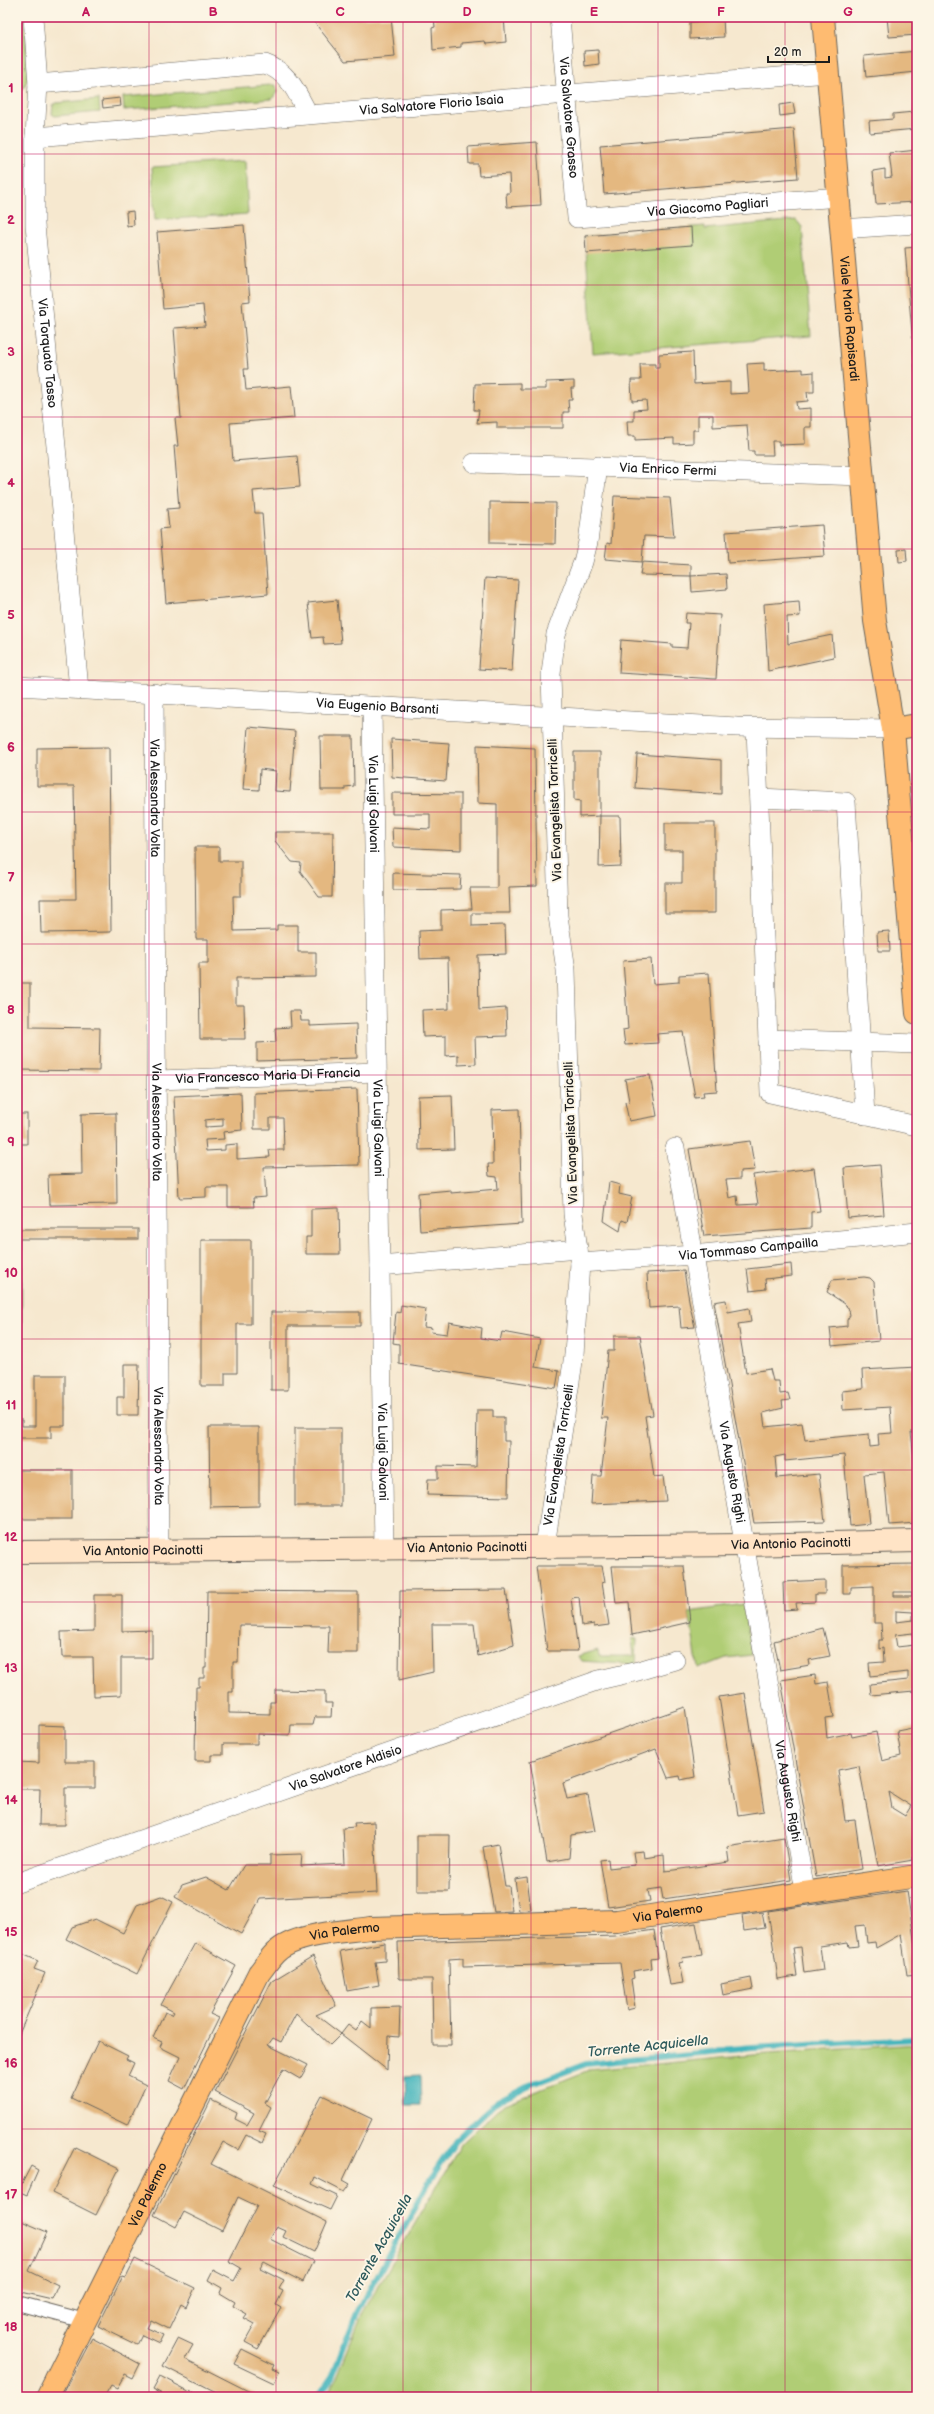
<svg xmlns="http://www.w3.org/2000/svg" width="934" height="2414" viewBox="0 0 934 2414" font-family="'Balsamiq Sans',sans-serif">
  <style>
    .green { fill: #b0cd74; stroke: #667448 }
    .water { fill: #46b6bd; stroke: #31696c }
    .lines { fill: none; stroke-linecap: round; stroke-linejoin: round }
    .stream { stroke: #46b6bd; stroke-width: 6 }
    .building { fill: #e4b880; fill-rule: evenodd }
    .pedestrian-casing { stroke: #68635b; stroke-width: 16 }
    .minor-casing { stroke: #68635b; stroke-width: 20 }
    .secondary-casing { stroke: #68635b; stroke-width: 24 }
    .primary-casing { stroke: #68635b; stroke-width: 24 }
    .pedestrian { stroke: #fff; stroke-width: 14 }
    .minor { stroke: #fff; stroke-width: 19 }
    .secondary { stroke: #ffe4c6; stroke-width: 22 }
    .primary { stroke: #febb71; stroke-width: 22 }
    .grid { fill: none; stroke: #c2185b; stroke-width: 1; stroke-opacity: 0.55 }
    .labels { text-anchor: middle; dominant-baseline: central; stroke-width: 4; stroke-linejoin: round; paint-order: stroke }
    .street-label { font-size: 13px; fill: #1c1c1c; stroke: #fcf5e5 }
    .water-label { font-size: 14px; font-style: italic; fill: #2d5a5c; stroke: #fcf5e5 }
    .neatline { fill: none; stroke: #c2185b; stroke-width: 1.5 }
    .grid-label { font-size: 13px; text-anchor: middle; font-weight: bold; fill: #c2185b }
  </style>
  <rect width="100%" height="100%" fill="#fcf5e5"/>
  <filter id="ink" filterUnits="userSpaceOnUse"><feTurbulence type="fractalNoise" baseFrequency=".025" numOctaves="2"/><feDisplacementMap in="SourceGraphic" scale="8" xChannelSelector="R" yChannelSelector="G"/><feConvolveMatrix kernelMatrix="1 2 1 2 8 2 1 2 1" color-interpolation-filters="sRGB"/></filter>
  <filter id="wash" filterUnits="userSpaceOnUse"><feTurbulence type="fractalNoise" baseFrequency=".012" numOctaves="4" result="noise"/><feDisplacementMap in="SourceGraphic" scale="16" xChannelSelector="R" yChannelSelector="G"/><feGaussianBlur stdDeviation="0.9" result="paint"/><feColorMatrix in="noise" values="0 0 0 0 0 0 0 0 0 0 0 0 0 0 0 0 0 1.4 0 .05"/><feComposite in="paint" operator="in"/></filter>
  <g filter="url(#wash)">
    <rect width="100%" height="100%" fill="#f6e8cf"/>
    <g class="green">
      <path d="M17,17H24L29,77L23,89L17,88Z"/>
      <path d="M271,85H275L277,92L272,99L124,110L123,97Z"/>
      <path d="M99,99L100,112L55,116L52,114L53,105L56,103Z"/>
      <path d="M245,161L248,214L155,220L152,167Z"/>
      <path d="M796,220L802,227L811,336L593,353L585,236L705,226V229Z"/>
      <path d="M17,1239H22L21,1417H17Z"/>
      <path d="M743,1604L752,1655L726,1658L698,1669L689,1612Z"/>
      <path d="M637,1638L636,1665L581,1661L578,1656L598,1650L599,1656H634L632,1639Z"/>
      <path d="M917,2044V2397H325L337,2377L362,2314L462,2143L503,2105L589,2070L754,2055Z"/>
    </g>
    <path class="water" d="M420,2075L421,2105H406L405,2076Z"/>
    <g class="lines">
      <path class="stream" d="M318,2397L332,2377L357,2313L431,2178L457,2139L496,2102L527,2086L586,2064L752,2048L917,2039"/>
    </g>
    <g id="blocks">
      <g class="building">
        <path d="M319,17H341V19L391,17L395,57L345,61L314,22Z"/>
        <path d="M434,17H504L506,42L486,44L485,41L461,43V47L433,50L432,28L435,27Z"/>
        <path d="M708,17H723L724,37L690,39V22L709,21Z"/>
        <path d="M887,17H917V35L889,37Z"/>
        <path d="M598,50L599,64L585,66L584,51Z"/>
        <path d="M917,51V72L866,77L864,56Z"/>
        <path d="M120,98L121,106L103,108L102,100Z"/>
        <path d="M793,103L795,114L780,116L779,105Z"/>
        <path d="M917,106V129L870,133L869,121L893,119V114L914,112L913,107Z"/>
        <path d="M794,129L798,178L604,194L600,145Z"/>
        <path d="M537,142L541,205L507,207L506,193H510L509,174L479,176L478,164H469L468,147Z"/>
        <path d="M917,150V202L876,204L873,171L885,169V178L892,177L889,153Z"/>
        <path d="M133,211L134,225L127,226L126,212Z"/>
        <path d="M244,225L250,301L242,302L248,369H244L246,390L291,386L294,418L230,423L233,461L297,456L300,487L253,491L255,513H262L268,594L166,603L160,529L169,528L167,509L179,508L174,446H178L175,418H181L174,328L205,326L203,305L163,309L157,232Z"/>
        <path d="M691,227L692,245L586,253L585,236Z"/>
        <path d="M917,247V382H916L905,248Z"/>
        <path d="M693,352L694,384L730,382V394L749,393L747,364L764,363V371L803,369V373L814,372V392H807L808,401L796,402L797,409L811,408V427H805V444L779,445V441H772L773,455H754V451H749L747,425L713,427V415H698V430H693V443L674,444V438L635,440V436H628L627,421H634V410L647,409L646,400L632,401L631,380H641L640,364H655V368H659V354Z"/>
        <path d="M574,381V388H571L572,400H568L569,412H563V428H497V422L477,423L479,410H474L475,384L520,383V389H546V382Z"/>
        <path d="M614,496L670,498L674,537L644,536L642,562L605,559L607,543L611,544Z"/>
        <path d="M490,502L556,503L555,544L490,543Z"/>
        <path d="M822,525L825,556L728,563L726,532Z"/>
        <path d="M906,549L907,561L899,562L898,550Z"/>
        <path d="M642,562L691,565V576L640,575Z"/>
        <path d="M726,574L727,589L692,592L691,576Z"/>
        <path d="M485,578L518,580L512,671L479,669Z"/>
        <path d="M337,600L341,643L324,644L323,637L312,638L308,603Z"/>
        <path d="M799,601L800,616L787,617L788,644L832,635L834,657L768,671L764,604Z"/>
        <path d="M686,613L720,615L716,679L619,673L621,640L672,644V647L687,648L689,623H685Z"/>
        <path d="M248,727L295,731L290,792L275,791L276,771L260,769L259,790L243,789Z"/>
        <path d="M320,736H353L354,786L345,787V790H321Z"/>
        <path d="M391,739L449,743L446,781L392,777Z"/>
        <path d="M477,745L535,748L537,886L509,887L510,913H472V926L505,925L506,954L478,955L479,1010L506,1008L507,1036L475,1037L476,1064L458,1065V1055L446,1056V1036L423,1037L422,1010L449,1009L448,958L420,959L419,931L441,930V910L472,909L470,888H497V804L478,803Z"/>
        <path d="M109,747L111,932L41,933L40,899H76L74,786H37V748Z"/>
        <path d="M574,752H600V816L580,817V801L574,800Z"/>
        <path d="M637,754L721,760V794L635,788Z"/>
        <path d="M392,793L461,794V850L393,847L392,827L430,829V814H392Z"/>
        <path d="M600,816H620L621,866L599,867Z"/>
        <path d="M665,823H715V913H665V883H682V850H665Z"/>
        <path d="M275,832H333L332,897H319L300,871L301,863L292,862L275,841Z"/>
        <path d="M195,847H219V861H241V896H233L234,931L277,930V925H298V952H316V977L236,978V1005H244L245,1039H200L199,963H208V939H196Z"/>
        <path d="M393,873L461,875L460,889L393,890Z"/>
        <path d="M889,931L890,951H878L877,932Z"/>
        <path d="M651,959L653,984L679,982V975L709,973L717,1091L703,1092L704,1096L695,1097L683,1032L657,1034L658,1043L625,1045L623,1030L628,1029L623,961Z"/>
        <path d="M17,983H30V1027L100,1028L99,1071L17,1070Z"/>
        <path d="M290,1011H300L301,1021H310V1026L356,1024L357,1058L257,1061V1043L276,1042L275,1028L291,1027Z"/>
        <path d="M650,1075L657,1116L629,1121L625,1102L629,1101L625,1079Z"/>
        <path d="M357,1089L359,1165L264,1167L266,1197L253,1198L254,1207H228V1187H206V1197L179,1198L174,1096L241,1093L242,1130L223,1132L224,1139L205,1140L206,1151L225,1150V1145L237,1144V1159L270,1157L269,1150H284L283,1118H270V1129H254V1093ZM223,1118V1126L205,1127V1120Z"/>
        <path d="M452,1095L454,1149L419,1150L418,1096Z"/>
        <path d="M519,1109L522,1224L420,1231L418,1193L451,1190V1193L498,1189L497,1177L489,1176L488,1164H493L492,1110Z"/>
        <path d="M116,1113L117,1204L49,1205L48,1175L82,1174L81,1114Z"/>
        <rect x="17" y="1114" width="10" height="30"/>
        <path d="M750,1141L755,1170L740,1171V1179L726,1180L729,1198L737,1196L738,1205L758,1204L753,1175L814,1168L820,1211L811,1212V1228L704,1236L689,1149Z"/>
        <path d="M880,1165L884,1215L848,1218L844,1168Z"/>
        <path d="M609,1182L620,1185L619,1194L632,1197L627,1222L622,1220L620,1231L604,1221Z"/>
        <path d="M339,1208L340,1254H306V1237H311V1209Z"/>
        <rect x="17" y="1229" width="121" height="10"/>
        <path d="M201,1240H251V1324H237V1373H225V1386H201Z"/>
        <path d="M791,1264L792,1276L765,1279L766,1289L750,1291L747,1269Z"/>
        <path d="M684,1271L690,1306L695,1327L681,1328L679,1306L649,1308L647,1273Z"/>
        <path d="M864,1277L870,1278L874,1282L879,1341L832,1346L830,1328L847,1326V1320L850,1315L849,1310L845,1304L827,1292L832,1280Z"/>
        <path d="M726,1300L728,1312L749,1308L751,1322L738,1324L746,1373L770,1369L773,1381H779L780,1394L788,1393L790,1400L782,1401L783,1408L763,1413L765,1427L802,1423L805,1440L869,1434L870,1447L879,1446L878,1434L892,1433L890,1407L843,1410L842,1391L863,1389L862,1370L917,1367V1432H911L915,1469H917V1523L889,1525L884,1472L864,1474L869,1524L850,1526L844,1455L785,1461V1455L775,1457L777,1478L819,1474L825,1521L754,1523L714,1302Z"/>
        <path d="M401,1305L426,1309L424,1327L432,1328L431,1332L447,1334L449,1322L482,1328L481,1338L500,1341L502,1332L540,1339L535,1367L559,1371L556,1388L399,1364V1344L393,1343L396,1312L400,1313Z"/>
        <path d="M271,1312H360V1326H288V1390H271Z"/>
        <path d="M614,1336H640L653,1415L645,1416L654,1477L663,1476L666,1501L591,1504L593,1476H601L608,1418H601L608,1351H614Z"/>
        <path d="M124,1364H139L138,1415H117V1397H124Z"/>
        <path d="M35,1375H65V1426H51V1438H17V1420H22V1426H35Z"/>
        <path d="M477,1410H493V1417H504V1441H509L508,1497L427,1495L428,1479H438V1466L476,1467Z"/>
        <path d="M209,1427H259V1506L210,1507Z"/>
        <rect x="295" y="1428" width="46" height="78"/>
        <rect x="17" y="1470" width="55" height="49"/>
        <path d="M917,1564V1709H916L914,1691L871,1695L870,1684L908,1680V1672L870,1676L869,1663L884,1662L883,1648L879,1649V1640H882L881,1623H874V1586L851,1587V1594H843V1565ZM894,1592H912V1596H894ZM896,1611L913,1612V1620L896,1622ZM913,1633L915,1645L897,1647L895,1635Z"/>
        <path d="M536,1566H602L605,1582L602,1583L609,1625L594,1627V1624L582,1626L579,1597L571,1598L578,1651H547Z"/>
        <path d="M612,1566H684L690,1622L632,1635L629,1602L616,1603Z"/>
        <path d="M825,1580V1594H815V1602L796,1603L797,1609L784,1610L783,1582Z"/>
        <path d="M506,1590L514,1645L478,1656L474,1624H432L433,1672L399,1680L400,1591Z"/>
        <path d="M207,1591L358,1592V1653H328L329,1626L239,1625L238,1662H233V1692H229V1713L270,1714V1702H275V1690L325,1691V1703H332L331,1717H315L313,1725H291L290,1735L257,1734V1744H223V1755H211V1761H195L196,1687H199V1678H204V1668H206Z"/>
        <path d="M94,1595H122V1631L152,1630V1658H121V1695L94,1696L93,1657H62L61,1632L94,1631Z"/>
        <path d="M823,1628L830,1656L809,1660L810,1665L780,1670L774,1641Z"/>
        <path d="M815,1675L816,1684L828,1682L834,1717L825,1718L827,1738L851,1733L852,1737L876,1732L882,1761L901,1756L897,1731L917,1727V1823L913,1839V1860L878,1866L859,1766L838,1770L845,1821L855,1820L862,1869L816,1877L781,1680ZM889,1792L911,1806L905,1816L892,1808Z"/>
        <path d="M745,1693L764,1811L738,1815L719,1697Z"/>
        <path d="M685,1707L695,1777L681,1780L680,1776L668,1778L656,1749L563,1783L567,1799L588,1795L595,1831L571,1835L569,1858L547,1862L530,1761Z"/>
        <path d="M39,1725L65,1726V1762H95V1788H65V1825H39L40,1789H17V1762L39,1763Z"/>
        <path d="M374,1822L377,1893L260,1899L241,1934L175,1897L182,1885L206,1877L229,1890L244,1865H270V1855L302,1854L301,1866L345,1864L343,1828L355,1827L354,1823Z"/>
        <path d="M417,1835H450L449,1891H417Z"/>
        <path d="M784,1838L791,1880L663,1899L661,1888L648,1890L650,1901L608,1907L600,1860L608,1859L609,1868L635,1865L633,1852L643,1851L644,1858L664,1855L665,1871L674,1870L729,1862L727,1847Z"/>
        <path d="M498,1844L505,1886H509L512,1911L494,1912L483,1847Z"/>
        <path d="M527,1877L531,1910L519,1911L515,1879Z"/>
        <path d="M907,1891L917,1960V1974L907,1975L901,1934L876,1948L875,1942L867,1943L865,1925L855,1926L858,1946L849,1947L848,1942L820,1946L823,1970L804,1973L801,1947L793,1948L797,1976L778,1979L768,1911Z"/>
        <path d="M161,1896L173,1902L137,1974L66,1939L72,1927L95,1919L123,1933L137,1905Z"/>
        <path d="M762,1912L765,1928L744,1931L742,1915Z"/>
        <path d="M696,1923L702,1955L682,1958L683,1962L679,1963L683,1983L670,1985L660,1929Z"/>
        <path d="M654,1930L658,1958L651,1959L652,1968L633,1971L634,1978L631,1979L635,2008L627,2010L620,1963L463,1967V1958L449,1959L451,2045H433L432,1979H399L398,1942L615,1936Z"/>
        <path d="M195,1943L236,1966L210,2014L219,2018L184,2089L169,2081L180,2057L160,2047L162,2042L153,2038L165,2012L172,2015L174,2012L161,2005Z"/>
        <path d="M385,1943V1961L375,1962L379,1985L347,1991L340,1951Z"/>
        <path d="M18,1952L38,1961L34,1969L45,1973L17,2039Z"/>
        <path d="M313,1956L336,2006L316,2015L341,2034L330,2045L296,2014L281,2042L273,2038L268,2045L308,2065L300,2079L283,2069L265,2103L271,2107L259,2131L266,2134L262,2143L246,2135L238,2150L223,2142L211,2164L327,2222L314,2252L283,2237L286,2231L277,2227L270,2239L313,2261L303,2282L264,2262L260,2268L284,2280L279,2289L283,2291L276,2305L281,2308L258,2349L245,2342L255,2324L244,2318L247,2314L233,2306L235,2302L220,2293L222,2288L208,2280L213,2270L234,2281L241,2268L229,2261L257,2206L238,2197L222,2231L184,2212L176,2227L154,2215L211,2100L237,2113L235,2119L247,2125L254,2113L215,2092L272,1981Z"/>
        <path d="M751,1978L753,1989L723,1995L721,1984Z"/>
        <path d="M400,2007L399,2037L388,2036L387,2070L341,2034L348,2025L356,2031L362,2021L371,2028V2008Z"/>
        <path d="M98,2041L128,2056L126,2059L134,2063L128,2076L146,2085L127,2125L71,2098Z"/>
        <path d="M322,2095L372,2119L343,2180L350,2184L344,2192L315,2177L312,2184L337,2196L330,2210L274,2185Z"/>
        <path d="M75,2147L119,2169L96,2215L52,2193Z"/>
        <path d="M31,2166L38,2170L27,2195L18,2191Z"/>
        <path d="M17,2219L47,2232L29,2271L58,2285L52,2299L17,2291Z"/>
        <path d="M135,2259L195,2288L186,2307L181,2304L169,2329L151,2320L147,2328L163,2335L159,2343L142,2335L137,2345L98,2326L123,2276L126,2277Z"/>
        <path d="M92,2338L140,2364L133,2378L125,2374L117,2388L111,2385L104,2397H61Z"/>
        <path d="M178,2338L193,2345L185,2359L260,2397H224L163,2366Z"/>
        <path d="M242,2349L274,2365L272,2369L279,2372L274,2383L234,2364Z"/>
        <path d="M160,2376L200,2397H160L162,2394L153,2389Z"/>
      </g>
    </g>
  </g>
  <g filter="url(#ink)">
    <use href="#blocks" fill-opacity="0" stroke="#68635b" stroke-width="1"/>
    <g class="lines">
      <g class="pedestrian-casing">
        <path id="pedestrian" d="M17,2303L85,2321"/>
      </g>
      <g class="minor-casing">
        <g id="minor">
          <path id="s1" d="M33,17L38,84L35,137V225L79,689"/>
          <path id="s2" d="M560,17L577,218L839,197"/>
          <path d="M38,84L265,64C289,72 297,93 308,114"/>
          <path id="s3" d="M35,137L828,73"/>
          <path d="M841,229L917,224"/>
          <path id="s4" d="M474,463L863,476"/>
          <path id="s5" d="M17,686L737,727L893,729"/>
          <path id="s6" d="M154,693L159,1551"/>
          <path id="s7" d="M372,707L384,1549"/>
          <path d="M756,728L770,1093L917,1126"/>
          <path d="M759,798L846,802L865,1115"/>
          <path d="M768,1039L917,1044"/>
          <path id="s8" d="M158,1080L377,1072"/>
          <path id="s9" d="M675,1148L805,1891"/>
          <path id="s10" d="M580,1263L693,1255L917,1232"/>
          <path d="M380,1266L578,1249"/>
          <path id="s11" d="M545,1546L574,1355L580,1263L573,1214L566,970L558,916L551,674L556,634L583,562L588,542L598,466"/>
          <path id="s12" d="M17,1883L599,1680L638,1671L675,1660"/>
        </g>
      </g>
      <g class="secondary-casing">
        <g id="secondary">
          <path id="s13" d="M17,1552L745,1545L917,1541"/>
        </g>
      </g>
      <g class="primary-casing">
        <g id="primary">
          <path id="s14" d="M823,17L875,621L893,729L917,1013"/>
          <path d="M893,729L917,725"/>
          <path id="s15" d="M47,2397L259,1973C264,1967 269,1959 275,1953C295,1933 343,1932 370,1928L617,1921L917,1876"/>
        </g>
      </g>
      <use href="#pedestrian" class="pedestrian"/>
      <use href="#minor" class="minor"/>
      <use href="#secondary" class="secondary"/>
      <use href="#primary" class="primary"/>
    </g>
  </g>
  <path class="grid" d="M149,17V2397M276,17V2397M403,17V2397M531,17V2397M658,17V2397M785,17V2397M17,154H917M17,285H917M17,417H917M17,549H917M17,680H917M17,812H917M17,944H917M17,1075H917M17,1207H917M17,1339H917M17,1470H917M17,1602H917M17,1734H917M17,1865H917M17,1997H917M17,2129H917M17,2260H917"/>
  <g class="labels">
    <g class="street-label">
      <text stroke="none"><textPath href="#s3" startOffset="398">Via Salvatore Florio Isaia</textPath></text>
      <text stroke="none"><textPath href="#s2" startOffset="101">Via Salvatore Grasso</textPath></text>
      <text stroke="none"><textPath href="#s2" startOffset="333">Via Giacomo Pagliari</textPath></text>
      <text stroke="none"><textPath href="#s14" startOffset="303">Viale Mario Rapisardi</textPath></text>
      <text stroke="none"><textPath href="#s1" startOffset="337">Via Torquato Tasso</textPath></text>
      <text stroke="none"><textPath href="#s4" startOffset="194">Via Enrico Fermi</textPath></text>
      <text stroke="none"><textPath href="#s5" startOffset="361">Via Eugenio Barsanti</textPath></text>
      <text stroke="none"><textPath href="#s6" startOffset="105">Via Alessandro Volta</textPath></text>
      <text stroke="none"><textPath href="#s7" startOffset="97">Via Luigi Galvani</textPath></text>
      <text transform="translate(555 810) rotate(-92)">Via Evangelista Torricelli</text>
      <text stroke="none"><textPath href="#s8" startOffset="110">Via Francesco Maria Di Francia</textPath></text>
      <text stroke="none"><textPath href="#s6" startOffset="429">Via Alessandro Volta</textPath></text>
      <text stroke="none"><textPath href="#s7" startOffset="421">Via Luigi Galvani</textPath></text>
      <text transform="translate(571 1133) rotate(-92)">Via Evangelista Torricelli</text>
      <text stroke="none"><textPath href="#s10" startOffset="169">Via Tommaso Campailla</textPath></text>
      <text stroke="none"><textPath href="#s6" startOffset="753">Via Alessandro Volta</textPath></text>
      <text stroke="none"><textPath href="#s7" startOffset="745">Via Luigi Galvani</textPath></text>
      <text stroke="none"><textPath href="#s11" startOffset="92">Via Evangelista Torricelli</textPath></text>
      <text stroke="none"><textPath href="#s9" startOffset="329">Via Augusto Righi</textPath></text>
      <text stroke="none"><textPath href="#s13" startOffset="774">Via Antonio Pacinotti</textPath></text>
      <text stroke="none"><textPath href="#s13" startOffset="450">Via Antonio Pacinotti</textPath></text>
      <text stroke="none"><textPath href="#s13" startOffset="126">Via Antonio Pacinotti</textPath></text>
      <text stroke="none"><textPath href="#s12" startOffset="348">Via Salvatore Aldisio</textPath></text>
      <text stroke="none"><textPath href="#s9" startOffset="653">Via Augusto Righi</textPath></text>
      <text stroke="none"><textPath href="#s15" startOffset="898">Via Palermo</textPath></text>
      <text stroke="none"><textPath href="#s15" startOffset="574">Via Palermo</textPath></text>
      <text stroke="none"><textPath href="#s15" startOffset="226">Via Palermo</textPath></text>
    </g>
    <g class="water-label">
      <text transform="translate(648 2046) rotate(-6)">Torrente Acquicella</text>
      <text transform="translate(379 2248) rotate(-61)">Torrente Acquicella</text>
    </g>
  </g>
  <rect width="934" height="2414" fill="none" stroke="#fcf5e5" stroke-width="44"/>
  <path d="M768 56v6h61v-6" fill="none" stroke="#1c1c1c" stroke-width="2"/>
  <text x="774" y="56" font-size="12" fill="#1c1c1c" stroke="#fcf5e5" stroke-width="3" paint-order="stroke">20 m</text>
  <rect x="22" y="22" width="890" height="2370" class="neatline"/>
  <g class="grid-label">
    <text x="86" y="16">A</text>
    <text x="213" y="16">B</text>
    <text x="340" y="16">C</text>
    <text x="467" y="16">D</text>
    <text x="594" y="16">E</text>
    <text x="721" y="16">F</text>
    <text x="848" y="16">G</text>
    <text x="11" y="92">1</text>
    <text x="11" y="224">2</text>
    <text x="11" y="356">3</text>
    <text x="11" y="487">4</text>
    <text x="11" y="619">5</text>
    <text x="11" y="751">6</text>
    <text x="11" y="882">7</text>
    <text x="11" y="1014">8</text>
    <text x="11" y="1146">9</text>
    <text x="11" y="1277">10</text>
    <text x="11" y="1409">11</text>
    <text x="11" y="1541">12</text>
    <text x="11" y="1672">13</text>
    <text x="11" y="1804">14</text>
    <text x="11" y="1936">15</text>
    <text x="11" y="2067">16</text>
    <text x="11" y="2199">17</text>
    <text x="11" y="2331">18</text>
  </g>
</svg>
